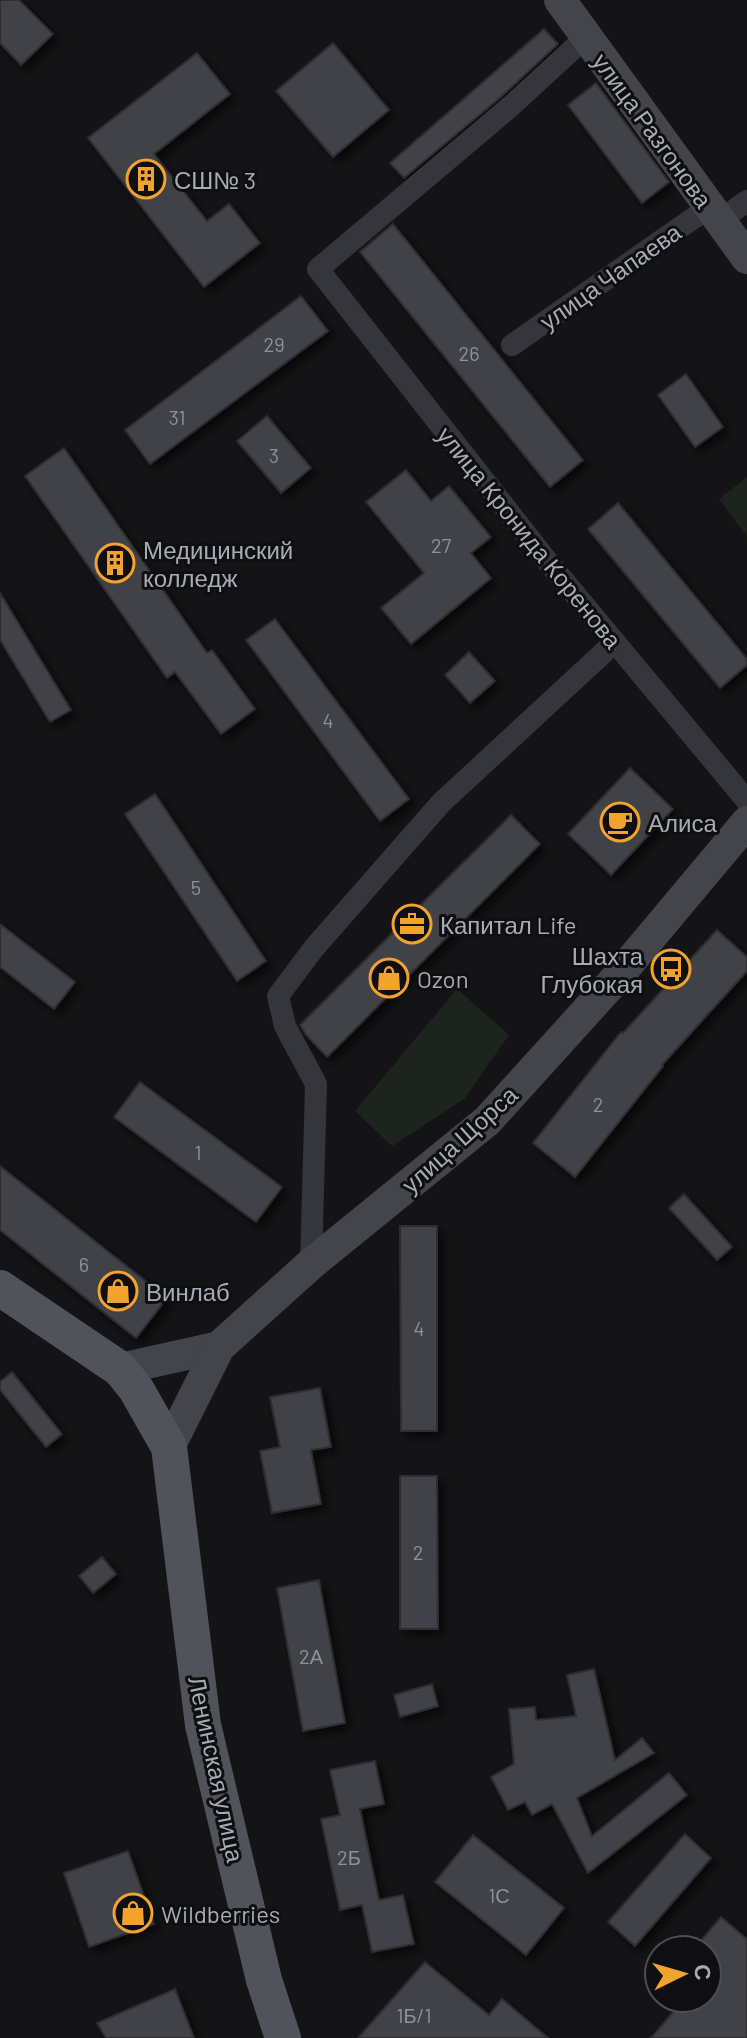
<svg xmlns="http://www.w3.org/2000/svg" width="747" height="2038" viewBox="0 0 747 2038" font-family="Barlow,sans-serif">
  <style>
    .green { fill: #1c241d }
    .building { fill: #404246; stroke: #2e2e32; stroke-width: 2; filter: url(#shadow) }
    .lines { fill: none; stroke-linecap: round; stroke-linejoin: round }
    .street { stroke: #35363b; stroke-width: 22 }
    .secondary { stroke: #43454b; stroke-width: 32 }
    .primary { stroke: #51535a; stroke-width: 36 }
    .labels { text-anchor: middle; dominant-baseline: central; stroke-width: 6; stroke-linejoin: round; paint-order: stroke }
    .number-label { font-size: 20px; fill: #8c929a }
    .street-label { font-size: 24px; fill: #a6acb6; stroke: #0f0f11 }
    .poi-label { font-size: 24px; fill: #a6acb6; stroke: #0f0f11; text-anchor: start }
  </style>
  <defs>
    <filter id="shadow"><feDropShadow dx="5.5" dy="5.5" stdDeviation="4" flood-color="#0009"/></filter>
  </defs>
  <rect width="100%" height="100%" fill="#141416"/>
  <g class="green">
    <path d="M747,477V537L719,499Z"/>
    <path d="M457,989L509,1035L464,1099L392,1146L355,1111Z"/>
  </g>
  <g class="building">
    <path d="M0,0H19L53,34L21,65L0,43Z"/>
    <path d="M544,29L558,44L502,96L404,178L390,163Z"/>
    <path d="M333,43L389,110L333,157L276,91Z"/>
    <path d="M197,53L230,94L154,154L207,221L229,204L260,243L204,287L88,138Z"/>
    <path d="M596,83L669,182L642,203L568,105Z"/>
    <path d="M393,224L583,460L550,487L360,252Z"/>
    <path d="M301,296L328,331L150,464L125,430Z"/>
    <path d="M686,374L723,427L695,447L658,395Z"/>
    <path d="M267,416L311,468L281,493L237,441Z"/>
    <path d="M64,448L207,653L212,650L255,709L221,734L175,672L167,678L25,476Z"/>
    <path d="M406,470L431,501L449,486L491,537L471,553L491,578L411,644L381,608L424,573L366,502Z"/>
    <path d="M618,503L747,659V665L720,688L588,529Z"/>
    <path d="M0,593L71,710L50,722L0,640Z"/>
    <path d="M275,619L409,799L380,821L246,640Z"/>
    <path d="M469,652L495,681L470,703L445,675Z"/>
    <path d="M630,768L673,809L611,875L568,834Z"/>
    <path d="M155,794L266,961L237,981L125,814Z"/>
    <path d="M511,815L540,844L327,1057L306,1035L300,1025Z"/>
    <path d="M0,924L75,982L54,1009L0,967Z"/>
    <path d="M717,930L747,957V971L662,1065L663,1066L575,1177L533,1143L621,1032L623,1033Z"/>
    <path d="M140,1082L282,1187L256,1222L114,1117Z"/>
    <path d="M0,1166L167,1298L136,1338L0,1230Z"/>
    <path d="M684,1194L732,1247L717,1260L669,1208Z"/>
    <path d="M400,1226H437V1431H401Z"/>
    <path d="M12,1372L62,1434L46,1447L0,1390V1382Z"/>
    <path d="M320,1388L331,1447L311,1450L321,1504L272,1513L260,1451L280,1447L270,1397Z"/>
    <path d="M400,1476H437L438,1629H400Z"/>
    <path d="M102,1557L116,1574L93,1593L79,1576Z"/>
    <path d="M319,1580L345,1723L303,1731L277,1588Z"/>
    <path d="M594,1669L615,1760L642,1738L654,1753L577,1798L592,1836L669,1773L687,1795L588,1873L552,1804L532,1815L525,1802L508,1810L491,1777L514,1764L509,1709L535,1707L536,1720L576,1716L567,1675Z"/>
    <path d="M432,1684L438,1706L400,1717L394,1695Z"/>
    <path d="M375,1761L384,1804L360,1809L379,1900L403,1895L414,1944L372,1952L362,1905L340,1910L321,1819L340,1815L330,1770Z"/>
    <path d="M685,1834L711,1858L635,1946L608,1922Z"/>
    <path d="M473,1835L564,1908L526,1955L435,1882Z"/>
    <path d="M128,1851L154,1924L89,1947L64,1873Z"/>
    <path d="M721,1917L747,1939V2038H651L685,1998H707V1950H693Z"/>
    <path d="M425,1962L489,2015L502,1999L548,2038H358Z"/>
    <path d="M175,1989L194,2038H106L97,2023Z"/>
  </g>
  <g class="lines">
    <g class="street">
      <path d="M586,37L511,106L318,269L544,557L747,801"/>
      <path d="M719,221L747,201"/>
      <path d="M512,345L708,208"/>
      <path d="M311,1264L316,1084L285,1026L278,996L314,948L441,803L614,643"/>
    </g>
    <g class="secondary">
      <path d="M560,0L747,258"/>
      <path d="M120,1369L219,1347"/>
      <path d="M169,1447L219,1347L311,1264L487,1121L613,982L747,822"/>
    </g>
    <path class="primary" d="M0,1288L120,1369L136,1389L169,1447L203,1725L264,1980L283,2038"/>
  </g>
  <defs>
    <g id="building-ring" transform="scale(2)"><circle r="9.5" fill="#0f0f11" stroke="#f2a22f" stroke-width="1.5"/><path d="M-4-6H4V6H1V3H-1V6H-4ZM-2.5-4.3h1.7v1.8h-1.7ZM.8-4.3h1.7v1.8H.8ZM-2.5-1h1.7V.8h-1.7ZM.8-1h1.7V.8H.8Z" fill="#f2a22f"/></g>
    <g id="cafe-ring" transform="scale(2)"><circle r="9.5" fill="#0f0f11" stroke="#f2a22f" stroke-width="1.5"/><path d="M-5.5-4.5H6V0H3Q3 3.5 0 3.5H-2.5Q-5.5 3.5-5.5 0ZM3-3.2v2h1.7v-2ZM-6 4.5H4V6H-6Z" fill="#f2a22f"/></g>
    <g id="office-ring" transform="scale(2)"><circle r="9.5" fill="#0f0f11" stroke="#f2a22f" stroke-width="1.5"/><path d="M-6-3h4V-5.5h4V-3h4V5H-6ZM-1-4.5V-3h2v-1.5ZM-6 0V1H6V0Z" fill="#f2a22f"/></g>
    <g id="bus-ring" transform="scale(2)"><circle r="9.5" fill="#0f0f11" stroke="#f2a22f" stroke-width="1.5"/><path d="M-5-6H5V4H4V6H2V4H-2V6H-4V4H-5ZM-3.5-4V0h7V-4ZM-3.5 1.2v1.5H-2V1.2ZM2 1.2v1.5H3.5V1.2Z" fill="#f2a22f"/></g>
    <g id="shop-ring" transform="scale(2)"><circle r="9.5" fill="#0f0f11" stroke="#f2a22f" stroke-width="1.5"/><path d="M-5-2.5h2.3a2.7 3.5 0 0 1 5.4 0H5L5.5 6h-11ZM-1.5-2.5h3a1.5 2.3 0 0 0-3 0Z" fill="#f2a22f"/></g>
  </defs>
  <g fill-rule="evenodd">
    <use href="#building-ring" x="146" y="179"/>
    <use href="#building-ring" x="115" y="563"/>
    <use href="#cafe-ring" x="620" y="822"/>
    <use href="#office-ring" x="412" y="924"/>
    <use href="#bus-ring" x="671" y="969"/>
    <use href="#shop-ring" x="389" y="978"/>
    <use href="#shop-ring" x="118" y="1291"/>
    <use href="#shop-ring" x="133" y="1913"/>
  </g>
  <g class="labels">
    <g class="number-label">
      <text x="274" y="344">29</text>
      <text x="469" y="353">26</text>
      <text x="177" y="417">31</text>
      <text x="274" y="455">3</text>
      <text x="441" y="545">27</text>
      <text x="328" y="720">4</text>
      <text x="196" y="887">5</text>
      <text x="598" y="1104">2</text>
      <text x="198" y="1152">1</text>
      <text x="84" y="1264">6</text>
      <text x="419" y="1328">4</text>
      <text x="418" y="1552">2</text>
      <text x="311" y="1656">2А</text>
      <text x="349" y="1857">2Б</text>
      <text x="499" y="1895">1С</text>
      <text x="414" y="2015">1Б/1</text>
    </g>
    <g class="street-label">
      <text transform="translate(653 130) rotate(54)">улица Разгонова</text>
      <text transform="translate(610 276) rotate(-35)">улица Чапаева</text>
      <text transform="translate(530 537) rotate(51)">улица Кронида Коренова</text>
      <text transform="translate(459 1139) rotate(-42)">улица Щорса</text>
      <text transform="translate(217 1769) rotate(78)">Ленинская улица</text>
    </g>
    <g class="poi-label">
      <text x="174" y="179">СШ№ 3</text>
      <text x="143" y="549">Медицинский<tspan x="143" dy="28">колледж</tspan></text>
      <text x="648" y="822">Алиса</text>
      <text x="440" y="924">Капитал Life</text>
      <text x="643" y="955" text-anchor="end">Шахта<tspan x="643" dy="28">Глубокая</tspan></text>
      <text x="417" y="978">Ozon</text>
      <text x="146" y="1291">Винлаб</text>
      <text x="161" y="1913">Wildberries</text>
    </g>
  </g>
  <g transform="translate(683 1974) rotate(85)"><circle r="38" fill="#0f0f11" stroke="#4b4e53" stroke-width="2"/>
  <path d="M0-6L14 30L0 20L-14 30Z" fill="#f2a22f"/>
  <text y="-12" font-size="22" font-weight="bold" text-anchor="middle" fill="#a6acb6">С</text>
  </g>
</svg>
